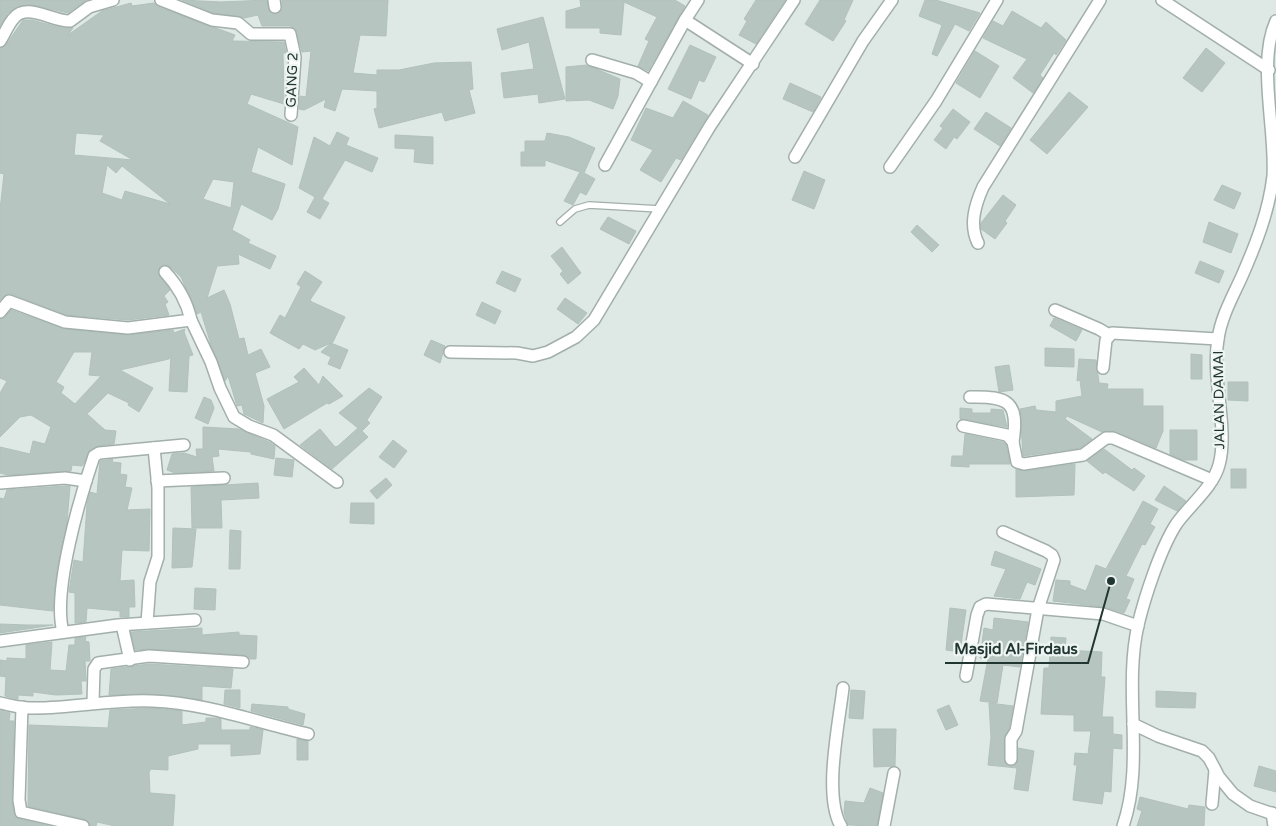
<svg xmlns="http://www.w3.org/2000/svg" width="1276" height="826" viewBox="0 0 1276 826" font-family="'Varela Round',sans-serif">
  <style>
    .building { fill: #b7c5c0; stroke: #b1c1bb; fill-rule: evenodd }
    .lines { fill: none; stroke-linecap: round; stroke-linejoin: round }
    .lane-casing { stroke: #a2afab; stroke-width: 8 }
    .street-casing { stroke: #a2afab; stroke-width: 14 }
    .lane { stroke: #fff; stroke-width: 5.5 }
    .street { stroke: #fff; stroke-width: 11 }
    .labels { text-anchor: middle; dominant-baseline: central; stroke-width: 4.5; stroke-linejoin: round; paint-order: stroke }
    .street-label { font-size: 14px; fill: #213631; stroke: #eef5f2 }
    .leader { fill: none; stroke: #213631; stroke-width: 2 }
    .callout-dot { fill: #213631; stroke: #eef5f2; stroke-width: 2 }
    .callout-label { font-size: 15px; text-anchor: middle; font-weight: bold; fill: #213631; stroke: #eef5f2; stroke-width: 4.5; stroke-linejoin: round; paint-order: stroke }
  </style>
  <rect width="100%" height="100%" fill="#dee8e4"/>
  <g class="building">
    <path d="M0,0H86L68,13L33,5L18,6L8,13L0,26Z"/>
    <path d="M182,0L221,2L267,0L269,11L276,14L282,10V0H388L386,36L360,35L353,73L377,75V70H399L434,63L471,62L473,89L469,90L475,113L445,121L442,112L379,128L374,109L377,108V91L342,89L335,111L324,107L326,99L304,110L299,109L300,96L306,97L311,51L302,52L296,29L290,26H262L258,15L244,18L214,13Z"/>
    <path d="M580,0H675L685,6L648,71L638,66L649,41L645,39L657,17L624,2L621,35L600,33V28H566V11L581,7Z"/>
    <path d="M756,0H785L756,44L739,35L747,21L744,19Z"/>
    <path d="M820,0H853L844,20L846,21L833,41L805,24Z"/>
    <path d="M925,0H936L980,13L969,31L955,24L937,56L932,54L942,25L919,16Z"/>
    <path d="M131,3L132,6L154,3L158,7L235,35L232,41L284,42L286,53H283L284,104L251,94L247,104L298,127L292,165L258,147L251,172L285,184L278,209L272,220L241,204L232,230L250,240L248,243L276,256L270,269L238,254L239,264L217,266L207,298L224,290L230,304L239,339L244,338L248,355L261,349L270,367L255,373L264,406L263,423L244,414L242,405L237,406L228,376L225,381L211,345L201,312L197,314L181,277L168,265L160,266L158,273L170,290L164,296L168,302L165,304L169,315L128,320L67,315L11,294H7L0,300V210L4,174L0,173V48L6,45L23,20H32L61,28H73L68,35L102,11ZM76,133L104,135L100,141L133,160L74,155ZM107,165L116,173L122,166L170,204L125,191L122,200L102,193ZM213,179L234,182L231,208L203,199Z"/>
    <path d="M1012,11L1041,28L1046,22L1066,40L1056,55L1054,53L1040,75L1043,78L1033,93L1013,78L1027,59L983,38L993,21L1003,26Z"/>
    <path d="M543,17L565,99L539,103L538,94L504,98L501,73L534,69L529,42L502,50L497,29Z"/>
    <path d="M690,45L716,57L704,82L699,80L691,99L668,89Z"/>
    <path d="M1206,48L1225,63L1202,92L1183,78Z"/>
    <path d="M975,51L999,66L980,98L956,83Z"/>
    <path d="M587,65L620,79L618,96L613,109L589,100L566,101V67Z"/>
    <path d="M790,83L821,97L813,112L783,99Z"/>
    <path d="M1069,92L1088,107L1047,154L1030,140Z"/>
    <path d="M683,101L708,115L681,160L676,158L661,182L640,170L653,150L631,140L646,108L673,118Z"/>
    <path d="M953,109L970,122L957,139L954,137L946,149L934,140L943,128L940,126Z"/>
    <path d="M986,112L1011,128L1000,146L974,129Z"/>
    <path d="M337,132L349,138L346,145L378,158L372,172L345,160L322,199L329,203L320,219L307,212L315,197L299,188L314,137L330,146Z"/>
    <path d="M547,133L569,137L595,148L584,173L595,179L586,195L580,192L573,205L564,201L580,172L545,160V166H521V152H525V141H545Z"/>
    <path d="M395,135L433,137V164L414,162L415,149L395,148Z"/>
    <path d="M804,171L825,180L814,209L792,200Z"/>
    <path d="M1222,185L1241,193L1234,209L1214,200Z"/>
    <path d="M1003,195L1016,205L1005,221L1007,223L995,239L981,229V223Z"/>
    <path d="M608,217L636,231L629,244L600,229Z"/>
    <path d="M1209,222L1238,234L1231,253L1203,242Z"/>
    <path d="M917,225L939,245L932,252L911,232Z"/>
    <path d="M562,247L581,273L568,284L560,274L563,271L551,256Z"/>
    <path d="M1200,261L1224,271L1219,283L1195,273Z"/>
    <path d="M305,271L322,282L310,300L312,302L345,317L333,342L315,350L303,344L299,349L270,333L280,315L285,318L301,287L297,284Z"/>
    <path d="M502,271L521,279L515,292L496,283Z"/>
    <path d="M565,298L587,313L578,324L557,309Z"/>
    <path d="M482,302L501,311L495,324L476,315Z"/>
    <path d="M11,310L64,329L128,335L173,330L174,333L185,329L184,332L193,355L189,356L187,392L169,391L171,355L169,359L120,370L153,388L139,412L128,405L129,403L108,393L87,414L105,430L116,431L114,444L98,446L90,450L84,463L82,466L72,465L71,471L8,475L0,473V447L30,454L33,441L45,444L51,427L31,415L20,417L0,437V393L7,381L0,378V319ZM74,352H92L89,375L101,376L75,404L61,393L64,387L56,382Z"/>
    <path d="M1054,318L1082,330L1076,341L1050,326Z"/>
    <path d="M431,340L445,346L440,363L424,355Z"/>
    <path d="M331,343L348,350L340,369L328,364L331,357L321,352Z"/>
    <path d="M1045,348L1074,349V367L1045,366Z"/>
    <path d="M1191,354L1202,355V379H1191Z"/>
    <path d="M1079,359L1096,360L1099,383L1108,384L1107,389H1143V406H1163V431L1156,448L1116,431L1102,432L1067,416L1065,419L1092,439L1080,448L1023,456L1020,409L1035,406L1036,410L1056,412V401L1082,396L1080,380L1077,381Z"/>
    <path d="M1009,365L1013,390L999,392L995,367Z"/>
    <path d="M304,368L319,385L323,376L343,396L329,404L327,403L284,429L267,399L299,382L294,377Z"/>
    <path d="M1228,382H1248V401L1228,400Z"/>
    <path d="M369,388L382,397L367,420L370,423L362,431L368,437L332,469L300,445L320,429L335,447L338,446L358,428L339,413Z"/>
    <path d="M204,397L211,400L214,408L208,424L195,418Z"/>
    <path d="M960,408L972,409V413H991V409L1003,410L1007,427L960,419Z"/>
    <path d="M203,427L239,429L269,442L275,446L274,459L251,454V452L218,449L219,456L212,457L214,471L175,473L167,470L172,454L184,453L197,457L196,449H203Z"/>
    <path d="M1170,430H1197V460H1184L1170,454Z"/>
    <path d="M965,434L1003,442L1006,445L1010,464H969V467L951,466L952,456H963Z"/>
    <path d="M393,440L407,451L394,468L379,457Z"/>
    <path d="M1104,449L1132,470L1134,468L1145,476L1134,491L1105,472L1103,474L1087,461Z"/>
    <path d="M276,458L294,460L292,477L274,475Z"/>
    <path d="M113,459L112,462L121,463L120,474L127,475L125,487L132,488L127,510L150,509L149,551L122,550L120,581L134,580L135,607H129V617H120V611L87,608L86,622L75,623V593L69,592L74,560L83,562L87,505L90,492L97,494L100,461Z"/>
    <path d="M1075,464L1074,495L1016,497V469L1025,471Z"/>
    <rect x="1231" y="469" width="15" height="19"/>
    <path d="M386,478L392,485L377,499L370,491Z"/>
    <path d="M258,483L259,498L221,500L222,528H192L191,487Z"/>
    <path d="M65,486H70L67,522L57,569L53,611L0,605V498L4,499L7,490Z"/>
    <path d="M1164,486L1186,501L1177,511L1155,500Z"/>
    <path d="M1143,501L1158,509L1150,524L1155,527L1145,545L1142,544L1126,576L1134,579L1126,599L1130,600L1124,613L1104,607L1053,601L1056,580L1070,581V585L1086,591L1096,565L1106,569Z"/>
    <path d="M351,503H374V524L350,523Z"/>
    <path d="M173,528L196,529L192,567L172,568Z"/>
    <path d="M230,530L241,531L240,569H229Z"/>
    <path d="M995,551L1041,569L1035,585L1027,582L1020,599L994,596L1006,569L991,565Z"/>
    <path d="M195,588L216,589L215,610L194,609Z"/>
    <path d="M950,608L966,610L960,652L946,650Z"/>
    <path d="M994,618L1028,622L1020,667L1003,665L997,703L980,701L988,659L980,658L984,628L993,630Z"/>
    <path d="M0,624L27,625H53L0,633Z"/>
    <path d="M202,628V635L239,632V635L257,636L256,659H250L243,655L149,649L135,650L131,632Z"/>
    <path d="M86,637L85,641L89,642L90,661H85L86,681H81L82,694L56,695L33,692V696L18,695V699L5,696L6,677L0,676V660L7,661V658L26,659V645L52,642L50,670L66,671L69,645H75V638Z"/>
    <path d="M1051,637L1066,638L1065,650L1102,652L1101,677H1105L1102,717H1113V734L1122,735V749L1113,748L1111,792L1104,791L1102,804L1073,800L1077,765H1074L1075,753L1088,754L1091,731H1074V715L1041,714L1044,668H1049Z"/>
    <path d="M149,664L233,669L231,688L202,686V700L152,694L109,695L111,669Z"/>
    <path d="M225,690H240V708L224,704Z"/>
    <path d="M851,690L865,691L863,719L849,718Z"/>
    <path d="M1156,691L1196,693L1195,708L1156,707Z"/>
    <path d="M989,703L1013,706L1009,728L1004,739L1005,763L1011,766L1017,763L1018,748L1034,751L1028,791L1014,789L1017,768L988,765L991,737Z"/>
    <path d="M252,704L288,707V709L305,714L303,725L251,711Z"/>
    <path d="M949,705L958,725L946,730L937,710Z"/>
    <path d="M152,708L182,711V725L206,722V718H217L221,719V730H250V727L263,730L260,754L231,756V744H198V749L168,756V770L151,769L149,772L150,793L175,795L173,826H115L97,822L96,826H90L85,819L28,806L29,725L108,728L110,710Z"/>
    <path d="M0,711L10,713L9,721H14L12,800L14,814L19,819L49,826H0Z"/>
    <path d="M873,729H896L895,766L874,767Z"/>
    <path d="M297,739L308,741V760H297Z"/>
    <path d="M1259,766L1276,771V792L1254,786Z"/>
    <path d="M870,788L883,793L877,826L848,825L844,812L845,801L864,803Z"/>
    <path d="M1140,797L1188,809L1189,805L1205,807L1204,826H1137L1142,811L1137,809Z"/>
  </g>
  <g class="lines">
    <g class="lane-casing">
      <path id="lane" d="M560,222L575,209L589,205L660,209"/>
    </g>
    <g class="street-casing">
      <g id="street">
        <path d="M161,0L212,20L238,23L251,34H290L295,57L291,115"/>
        <path d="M274,0L275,7"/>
        <path d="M1162,0L1269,70"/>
        <path d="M685,20L753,64"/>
        <path d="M0,41C5,34 8,24 14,18C27,2 53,22 70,21L89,7L113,0"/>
        <path d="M592,60L636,73L651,82"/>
        <path d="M795,157L863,41L892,0"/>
        <path d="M605,165L685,20L698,0"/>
        <path d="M890,167L936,101L997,0"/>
        <path d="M978,243C969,225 975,205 983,187L1100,0"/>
        <path d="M1055,310L1099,329L1109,335"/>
        <path d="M0,312L9,301L65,322L128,328L191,320C187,302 178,286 165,272"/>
        <path d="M191,320L211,362L220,388L234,417L249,426L273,435L337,482"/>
        <path d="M450,352L517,353L533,356L548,352L576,337L594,320L710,126L794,0"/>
        <path d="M1103,368L1106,340L1112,333L1218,339"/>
        <path d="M970,397C1009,396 1019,402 1013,442"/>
        <path d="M963,426L1007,435L1013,442L1017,462L1024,464L1083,455L1106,438H1113L1212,480"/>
        <path d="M157,481L224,478"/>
        <path d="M0,483L65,478L86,481"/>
        <path d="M1003,532L1046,551L1052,555L1054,560L1038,609L1016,731L1011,739V759"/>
        <path d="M147,623L150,582L158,557V488L154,448"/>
        <path d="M122,625L130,660"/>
        <path d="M63,632C52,592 80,497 94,456L99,453L184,445"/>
        <path d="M0,641L118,625L195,620"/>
        <path d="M966,676L977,615L980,607L986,604L1103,614L1138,626"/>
        <path d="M93,702L94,669L98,663L149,656L243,662"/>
        <path d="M0,703C10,705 20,708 30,708C71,709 111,699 152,701C206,703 256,722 308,734"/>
        <path d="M22,707L19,800L21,812L83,826"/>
        <path d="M1133,724L1158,736L1202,751L1209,758L1219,777L1233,794L1250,806L1276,815"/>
        <path d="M1212,804L1215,770"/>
        <path d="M1272,813L1274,826"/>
        <path d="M841,826C823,796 839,723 843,688"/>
        <path d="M884,826L894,773"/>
        <path d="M1123,826C1145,762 1123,691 1138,625C1145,596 1161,547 1177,523C1190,505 1213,487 1219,465C1229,428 1211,379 1218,339C1221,317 1233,296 1242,276C1256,244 1269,211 1273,176C1276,129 1257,63 1276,21"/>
      </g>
    </g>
    <use href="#lane" class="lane"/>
    <use href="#street" class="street"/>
  </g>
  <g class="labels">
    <g class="street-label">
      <text transform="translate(292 80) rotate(-88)">GANG 2</text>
      <text transform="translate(1219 400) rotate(-91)">JALAN DAMAI</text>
    </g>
  </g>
  <path class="leader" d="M1111 581L1088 663H945"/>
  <circle class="callout-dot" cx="1111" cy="581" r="5"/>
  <g class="callout-label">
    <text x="1016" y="654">Masjid Al-Firdaus</text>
  </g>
</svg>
